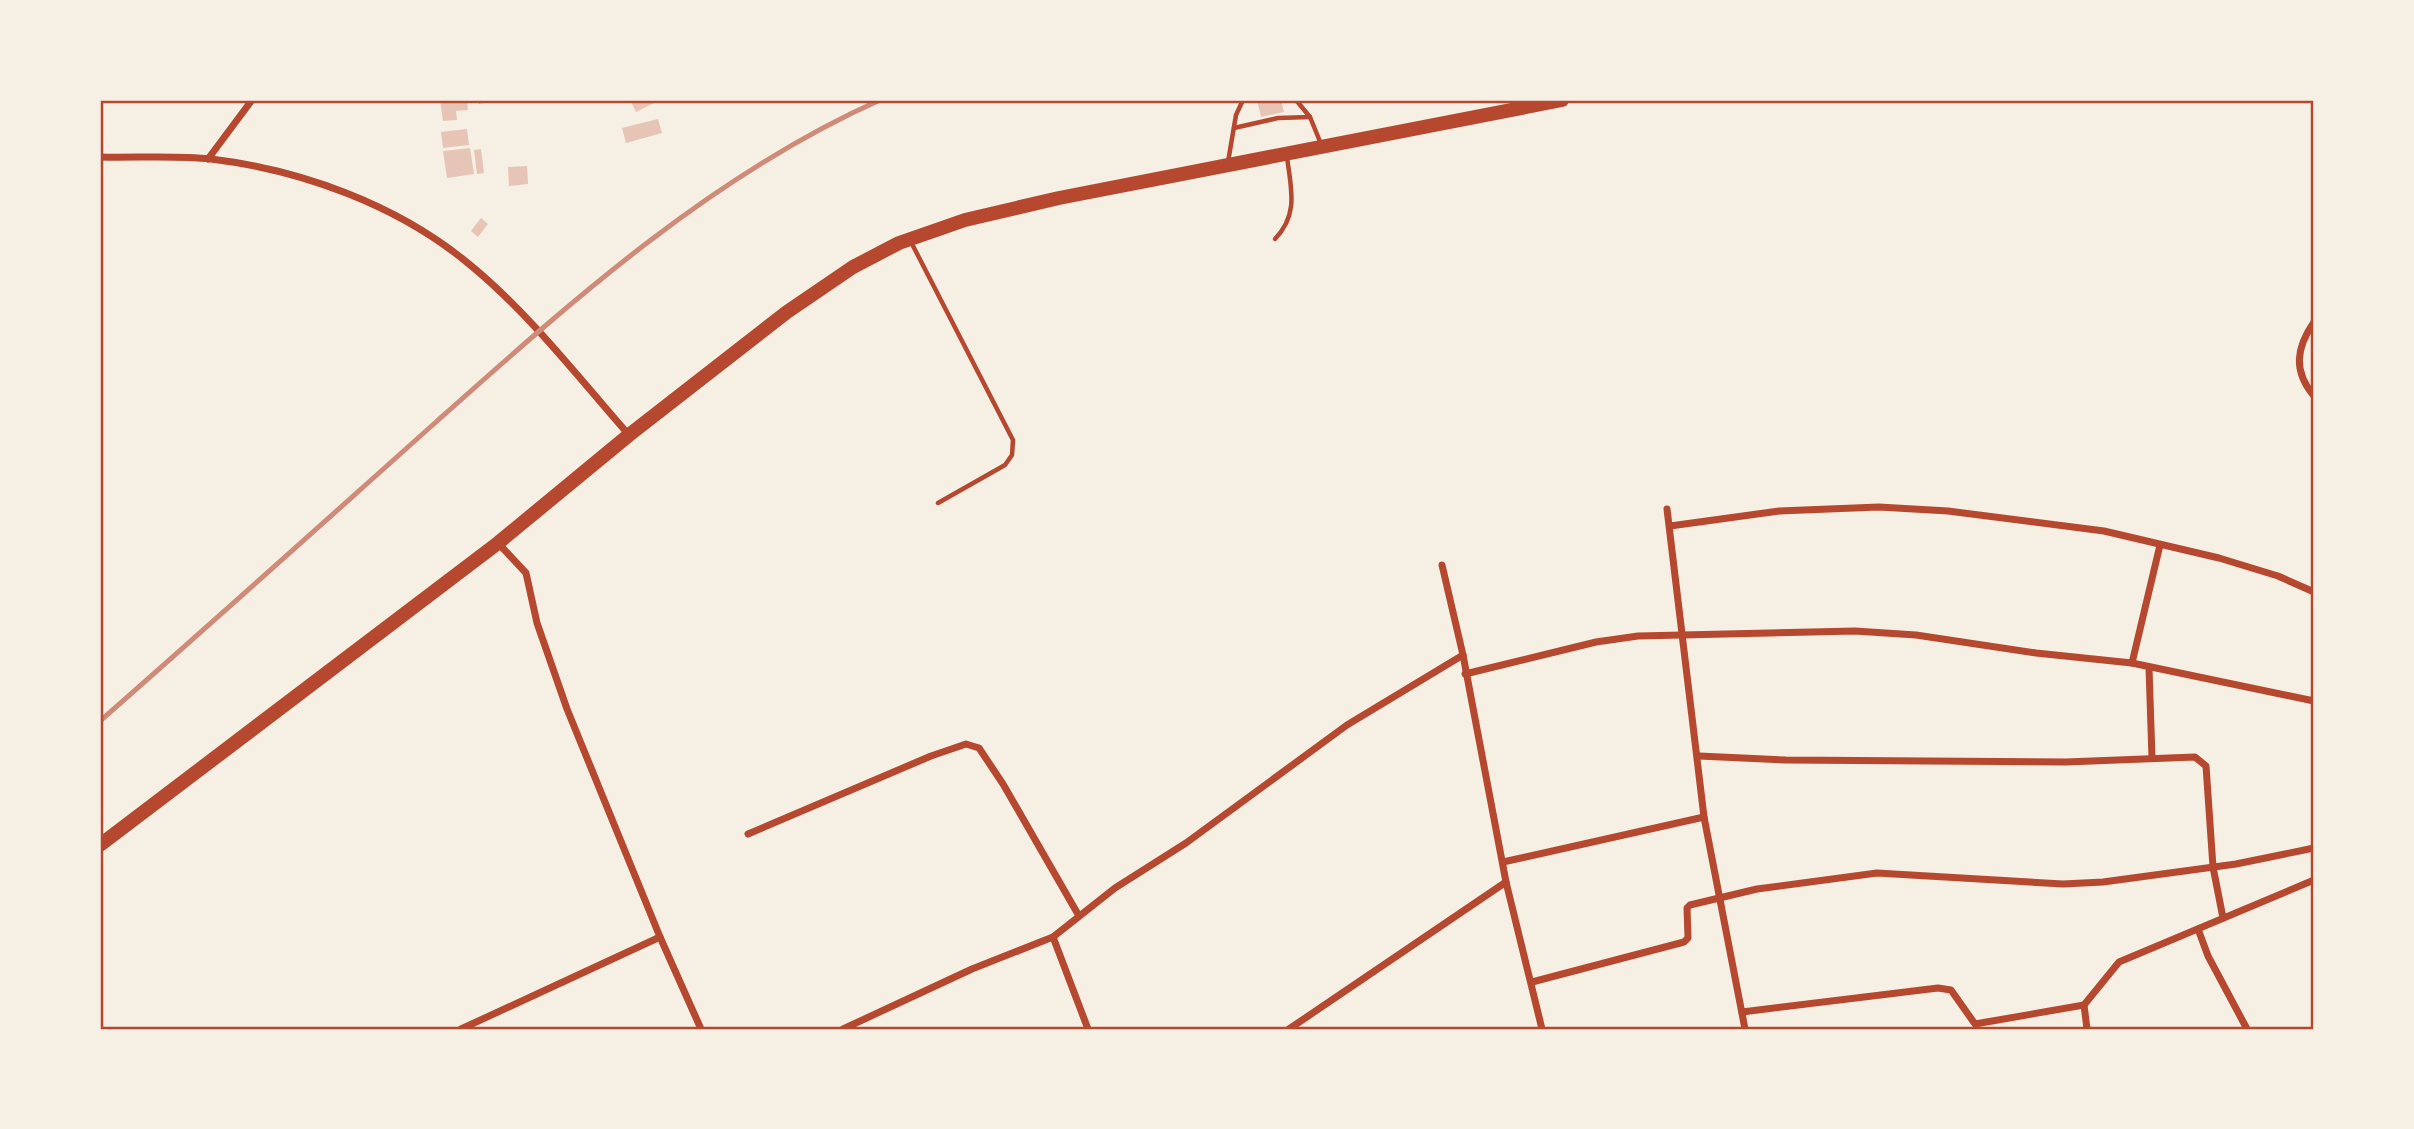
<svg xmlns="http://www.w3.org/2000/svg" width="2414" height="1129" viewBox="0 0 2414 1129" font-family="Inter,sans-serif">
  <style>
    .building { fill: #e6c5b7 }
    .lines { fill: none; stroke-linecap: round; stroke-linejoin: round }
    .service { stroke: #b5482f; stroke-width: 4.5 }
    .minor { stroke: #b5482f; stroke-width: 7 }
    .secondary { stroke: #b5482f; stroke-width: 14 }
    .rail { stroke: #cf8b77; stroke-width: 5 }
    .neatline { fill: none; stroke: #b5482f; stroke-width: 2.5 }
  </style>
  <rect width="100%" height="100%" fill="#f6efe4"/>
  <g class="building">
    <path d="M440,100H467L468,110L456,111L457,120L443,121Z"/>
    <path d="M479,100H498V101L479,104Z"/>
    <path d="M630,100H660L636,112Z"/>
    <path d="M1257,100H1281L1284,112L1261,117Z"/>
    <path d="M658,119L662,133L626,143L622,128Z"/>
    <path d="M467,129L469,145L443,148L441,132Z"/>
    <path d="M470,148L474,174L447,178L443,151Z"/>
    <path d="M481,149L484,173L477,174L474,150Z"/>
    <path d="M527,166L528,184L509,186L508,167Z"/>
    <path d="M481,218L488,224L478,237L471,231Z"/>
  </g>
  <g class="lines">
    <g class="service">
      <path d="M1296,100L1310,117L1321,144"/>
      <path d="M1234,128L1278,118L1310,117"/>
      <path d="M1228,162L1236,115L1243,100"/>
      <path d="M1275,239C1299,214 1291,189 1287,157"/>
      <path d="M911,242L1013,440L1012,455L1005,465L938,503"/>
    </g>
    <g class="minor">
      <path d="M100,157C136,158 175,155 211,159C302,170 398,205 469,264C529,313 578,377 629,435"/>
      <path d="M208,159L252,100"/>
      <path d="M2314,322C2296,348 2293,371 2314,396"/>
      <path d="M1667,509L1704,817L1745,1029"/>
      <path d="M1670,526L1779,511L1879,507L1948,511L2104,531L2219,558L2278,576L2314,592"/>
      <path d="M498,543L526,573L537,623L567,709L660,937"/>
      <path d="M1442,565L1463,655L1506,882L1542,1029"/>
      <path d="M2132,663L2160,545"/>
      <path d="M2149,668L2152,758"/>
      <path d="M1465,674L1596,642L1638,636L1855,631L1916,635L2036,653L2132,663L2314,701"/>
      <path d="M1699,756L1786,760L2066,762L2195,757L2206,766L2213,867L2223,918"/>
      <path d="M748,834L931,756L966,744L979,748L1003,784L1079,916"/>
      <path d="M1503,862L1704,817"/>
      <path d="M2198,929L2208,956L2247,1029"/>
      <path d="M1053,937L1088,1029"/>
      <path d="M1532,982L1684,942L1688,938L1687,908L1690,905L1757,889L1877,873L2063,884L2103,882L2236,864L2314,848"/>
      <path d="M2084,1005L2087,1029"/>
      <path d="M1742,1012L1938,988L1951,990L1975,1024L2084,1005L2119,962L2314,880"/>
      <path d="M461,1029L660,937L701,1029"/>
      <path d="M843,1029L972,969L1053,937L1115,888L1186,843L1347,725L1463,655"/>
      <path d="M1289,1029L1506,882"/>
    </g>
    <path class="secondary" d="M100,845L498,543L629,435L787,312L853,267L899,243L965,220L1059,198L1562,100"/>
    <path class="rail" d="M100,721C213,622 324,522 436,422C573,300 712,175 880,100"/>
  </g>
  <rect width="2414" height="1129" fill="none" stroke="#f6efe4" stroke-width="203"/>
  <rect x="102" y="102" width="2210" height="926" class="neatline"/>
</svg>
